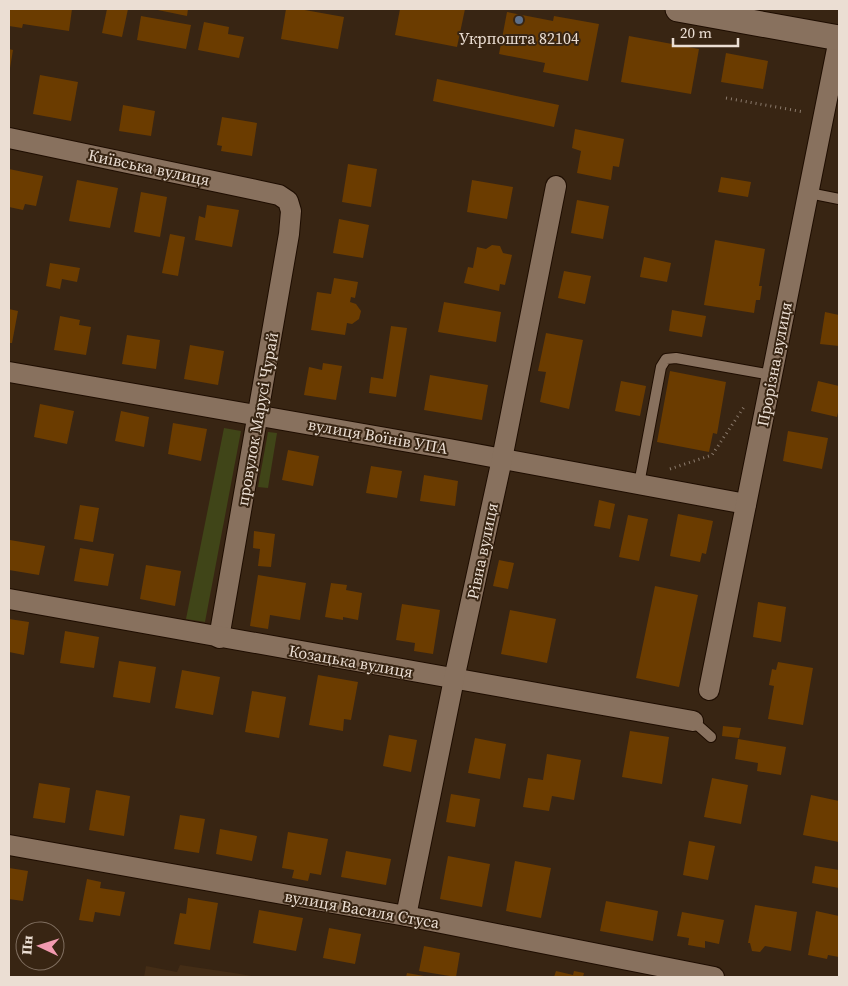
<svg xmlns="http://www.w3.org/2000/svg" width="848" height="986" viewBox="0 0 848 986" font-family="'Source Serif 4',serif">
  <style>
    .built { fill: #442d16 }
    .green { fill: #404518 }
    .building { fill: #6b3c00 }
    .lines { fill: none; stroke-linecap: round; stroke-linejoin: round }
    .service-casing { stroke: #1e0d00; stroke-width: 12 }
    .minor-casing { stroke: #1e0d00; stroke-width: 22 }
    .tertiary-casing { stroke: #1e0d00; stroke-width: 27 }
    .path { stroke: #8b7b6d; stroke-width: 3; stroke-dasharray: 1 4; stroke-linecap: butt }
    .service { stroke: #88715e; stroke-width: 10 }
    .minor { stroke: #88715e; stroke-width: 20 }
    .tertiary { stroke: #88715e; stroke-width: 25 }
    .service-dot { fill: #5c6f8a; stroke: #382513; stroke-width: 2 }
    .labels { text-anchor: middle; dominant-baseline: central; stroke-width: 4; stroke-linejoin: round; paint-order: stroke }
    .poi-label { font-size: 16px; fill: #ebded3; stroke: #382513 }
    .street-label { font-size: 16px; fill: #ebded3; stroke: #382513 }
  </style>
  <rect width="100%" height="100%" fill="#382513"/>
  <path class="built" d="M180,965L234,973L257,977H144L146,966L177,972Z"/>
  <g class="green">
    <path d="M224,428L241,431L205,622L186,619Z"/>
    <path d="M268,432L277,433L268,488L258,487Z"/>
  </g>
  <g class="building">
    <path d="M9,9H72L69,31L23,24L22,28L9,26Z"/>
    <path d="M107,9H128L122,37L102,33Z"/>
    <path d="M153,9H188L187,16Z"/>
    <path d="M286,9H299L344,17L338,49L281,39Z"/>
    <path d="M400,9H465L457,47L395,35Z"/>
    <path d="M507,12L553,21L554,16L599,24L588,81L543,72L545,63L499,54Z"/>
    <path d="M141,16L191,25L186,49L137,40Z"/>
    <path d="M204,22L229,27L228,34L244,37L239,58L198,50Z"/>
    <path d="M629,36L699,49L691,94L621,82Z"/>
    <path d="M9,49L13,50L10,68H9Z"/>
    <path d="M726,53L768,61L763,89L721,82Z"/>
    <path d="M40,75L78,82L71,121L33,114Z"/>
    <path d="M437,79L559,105L554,127L433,101Z"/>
    <path d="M123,105L155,111L151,136L119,131Z"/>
    <path d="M222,117L257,123L252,156L221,151L222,146L217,145Z"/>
    <path d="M575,129L624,139L619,167L613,166L611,180L577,173L581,151L572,148Z"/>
    <path d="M348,164L377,169L371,207L342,202Z"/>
    <path d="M9,169L43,176L36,206L25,204L23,210L9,207Z"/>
    <path d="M721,177L751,182L748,197L718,192Z"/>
    <path d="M77,180L118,188L110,228L69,221Z"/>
    <path d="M472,180L513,187L507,219L467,212Z"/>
    <path d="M141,192L167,197L160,237L134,232Z"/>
    <path d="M577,200L609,206L603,239L571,233Z"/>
    <path d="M207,205L239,210L232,247L195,240L199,216L205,218Z"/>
    <path d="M339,219L369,225L363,258L333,253Z"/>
    <path d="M170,234L185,237L178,276L162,273Z"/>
    <path d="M715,240L765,249L759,286H762L760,300H756L754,313L704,305Z"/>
    <path d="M492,245L500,246L503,253L512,255L505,285L500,284L499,291L464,283L468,267L473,268L477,247L486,249Z"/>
    <path d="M644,257L671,263L667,282L640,277Z"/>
    <path d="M50,263L80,268L77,282L62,279L60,289L46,286Z"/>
    <path d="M564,271L591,276L585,304L558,298Z"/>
    <path d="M334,278L358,282L355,298L351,297L350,302L356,304L361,311L359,319L352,324L347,323L345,335L311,330L317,292L331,294Z"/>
    <path d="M444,302L501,312L496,342L438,332Z"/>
    <path d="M9,309L18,311L12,343H9Z"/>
    <path d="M672,310L706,316L702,337L669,331Z"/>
    <path d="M825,312L839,315V346L820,344Z"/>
    <path d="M60,316L80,320L79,325L91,327L86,355L54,350Z"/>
    <path d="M391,326L407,328L396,397L369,393L371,377L383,379Z"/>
    <path d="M546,333L583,340L569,409L540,402L546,372L538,371Z"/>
    <path d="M127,335L160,340L156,369L122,364Z"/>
    <path d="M190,345L224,351L218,385L184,379Z"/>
    <path d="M323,363L342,366L336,400L304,395L309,367L322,370Z"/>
    <path d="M670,371L726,382L717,434L713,433L709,452L657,442Z"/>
    <path d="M430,375L488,385L482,420L424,410Z"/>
    <path d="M621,381L646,386L640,416L615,411Z"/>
    <path d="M818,381L839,386V408L837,417L811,411Z"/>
    <path d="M40,404L74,411L67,444L34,437Z"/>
    <path d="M121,411L149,417L144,447L115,441Z"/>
    <path d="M173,423L207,429L201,461L168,454Z"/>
    <path d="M788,431L828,438L822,469L783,461Z"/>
    <path d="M288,450L319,456L313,486L282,480Z"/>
    <path d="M371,466L402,471L397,498L366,493Z"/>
    <path d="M424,475L458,481L455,506L420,501Z"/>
    <path d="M599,500L615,504L610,529L594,526Z"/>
    <path d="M80,505L99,508L93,542L74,539Z"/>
    <path d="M678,514L713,521L706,554L702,553L700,562L670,556Z"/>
    <path d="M628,515L648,519L639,561L619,557Z"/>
    <path d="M254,531L275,534L271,567L258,566L260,549L253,548Z"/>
    <path d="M10,540L45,546L39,575L9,570Z"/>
    <path d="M80,548L114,554L108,586L74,581Z"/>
    <path d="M499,560L514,563L508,589L493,586Z"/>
    <path d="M146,565L181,571L175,606L140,599Z"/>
    <path d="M258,575L306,583L300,620L270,615L268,629L250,626Z"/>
    <path d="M331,583L347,585L346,590L362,593L358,620L343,617V620L325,617Z"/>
    <path d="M655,586L698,595L679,687L636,678Z"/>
    <path d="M758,602L786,607L781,642L753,637Z"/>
    <path d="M402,604L440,610L433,654L414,651L415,643L396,640Z"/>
    <path d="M510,610L556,619L547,663L501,654Z"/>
    <path d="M9,619L29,622L24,655L9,652Z"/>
    <path d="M65,631L99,637L94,668L60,663Z"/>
    <path d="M119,661L156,667L150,703L113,697Z"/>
    <path d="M778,662L813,668L803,725L768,719L774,686L769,685L772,669L776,670Z"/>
    <path d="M182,670L220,677L213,715L175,708Z"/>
    <path d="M318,675L358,682L351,720L344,719L343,731L309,725Z"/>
    <path d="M252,691L286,697L279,738L245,732Z"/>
    <path d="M723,726L741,728L739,738L722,736Z"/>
    <path d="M630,731L669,737L662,784L622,777Z"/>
    <path d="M389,735L417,740L411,772L383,766Z"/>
    <path d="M475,738L506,744L500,779L468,773Z"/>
    <path d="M738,739L786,747L781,775L757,771L758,763L735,759Z"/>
    <path d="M547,754L581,760L574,800L552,796L549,811L523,807L528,778L543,780Z"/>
    <path d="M712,778L748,785L741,824L704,817Z"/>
    <path d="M39,783L70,788L65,823L33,818Z"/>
    <path d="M96,790L130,796L124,836L89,830Z"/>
    <path d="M451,794L480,799L475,827L446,822Z"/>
    <path d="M811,795L839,801V842L803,835Z"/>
    <path d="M180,815L205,819L199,853L174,849Z"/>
    <path d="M220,829L257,836L252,861L216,854Z"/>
    <path d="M288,832L328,839L321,875L310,873L308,881L292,878L294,870L282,868Z"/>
    <path d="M689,841L715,846L708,880L683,875Z"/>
    <path d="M346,851L391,859L386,885L341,877Z"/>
    <path d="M448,856L490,864L482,907L440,899Z"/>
    <path d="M515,861L551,868L541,918L506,911Z"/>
    <path d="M815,866L839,870V888L812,883Z"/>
    <path d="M9,868L28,871L23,901L9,899Z"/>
    <path d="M87,879L101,882L100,888L125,892L120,916L95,912L93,922L79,920Z"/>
    <path d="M188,898L218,903L210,950L174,944L180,913L186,914Z"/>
    <path d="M606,901L658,911L653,941L600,931Z"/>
    <path d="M755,905L797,912L791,951L765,946L760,952L752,951L750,943H748Z"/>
    <path d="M259,910L303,918L296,951L253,943Z"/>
    <path d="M816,911L839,916V957L828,955L827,959L808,955Z"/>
    <path d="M682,912L724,920L719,944L705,941V948L688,945L689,938L677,936Z"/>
    <path d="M329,928L361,934L355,964L323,958Z"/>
    <path d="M424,946L460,953L456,977L419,971Z"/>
    <path d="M556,971L573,975L574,971L584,973L583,977H554Z"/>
    <path d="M407,973L424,976V977H406Z"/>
  </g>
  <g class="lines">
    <g class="service-casing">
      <g id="service">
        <path d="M809,193L839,199"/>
        <path d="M639,484L661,367L666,359L676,358L772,375"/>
        <path d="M693,721L711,737"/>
      </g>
    </g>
    <g class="minor-casing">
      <g id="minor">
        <path d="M9,138L256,190L279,195L288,201L291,211L289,234L219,638"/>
        <path d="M9,372L449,449L746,504"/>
        <path d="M9,599L693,721"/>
        <path d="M709,690L839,39"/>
        <path d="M9,845L406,916L714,977"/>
        <path d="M406,916L454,679L502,459L556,186"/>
      </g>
    </g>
    <g class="tertiary-casing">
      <path id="tertiary" d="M678,9L839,38"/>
    </g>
    <g class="path">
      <path d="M726,98L804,112"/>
      <path d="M670,469L712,455L744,407"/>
    </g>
    <use href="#service" class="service"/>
    <use href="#minor" class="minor"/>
    <use href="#tertiary" class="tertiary"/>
  </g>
  <circle class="service-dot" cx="519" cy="20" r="5"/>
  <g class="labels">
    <g class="poi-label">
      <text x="519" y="38">Укрпошта 82104</text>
    </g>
    <g class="street-label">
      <text transform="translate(149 167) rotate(12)">Київська вулиця</text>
      <text transform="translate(774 364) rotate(-79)">Прорізна вулиця</text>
      <text transform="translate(257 419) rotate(-80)">провулок Марусі Чурай</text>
      <text transform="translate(378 436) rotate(10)">вулиця Воїнів УПА</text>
      <text transform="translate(482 551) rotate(-78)">Рівна вулиця</text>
      <text transform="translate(351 661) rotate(10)">Козацька вулиця</text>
      <text transform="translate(362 909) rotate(10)">вулиця Василя Стуса</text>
    </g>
  </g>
  <rect width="848" height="986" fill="none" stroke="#ebded3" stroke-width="20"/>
  <g transform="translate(40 946) rotate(274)"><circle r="24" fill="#382513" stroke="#806f60"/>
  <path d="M0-4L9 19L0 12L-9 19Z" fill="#f29ab0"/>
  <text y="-8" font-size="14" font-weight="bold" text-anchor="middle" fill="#ebded3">Пн</text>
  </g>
  <path d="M673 38v8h65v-8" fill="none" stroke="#ebded3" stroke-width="2.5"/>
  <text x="680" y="38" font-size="15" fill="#ebded3" stroke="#382513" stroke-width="4" paint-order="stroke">20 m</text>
</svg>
